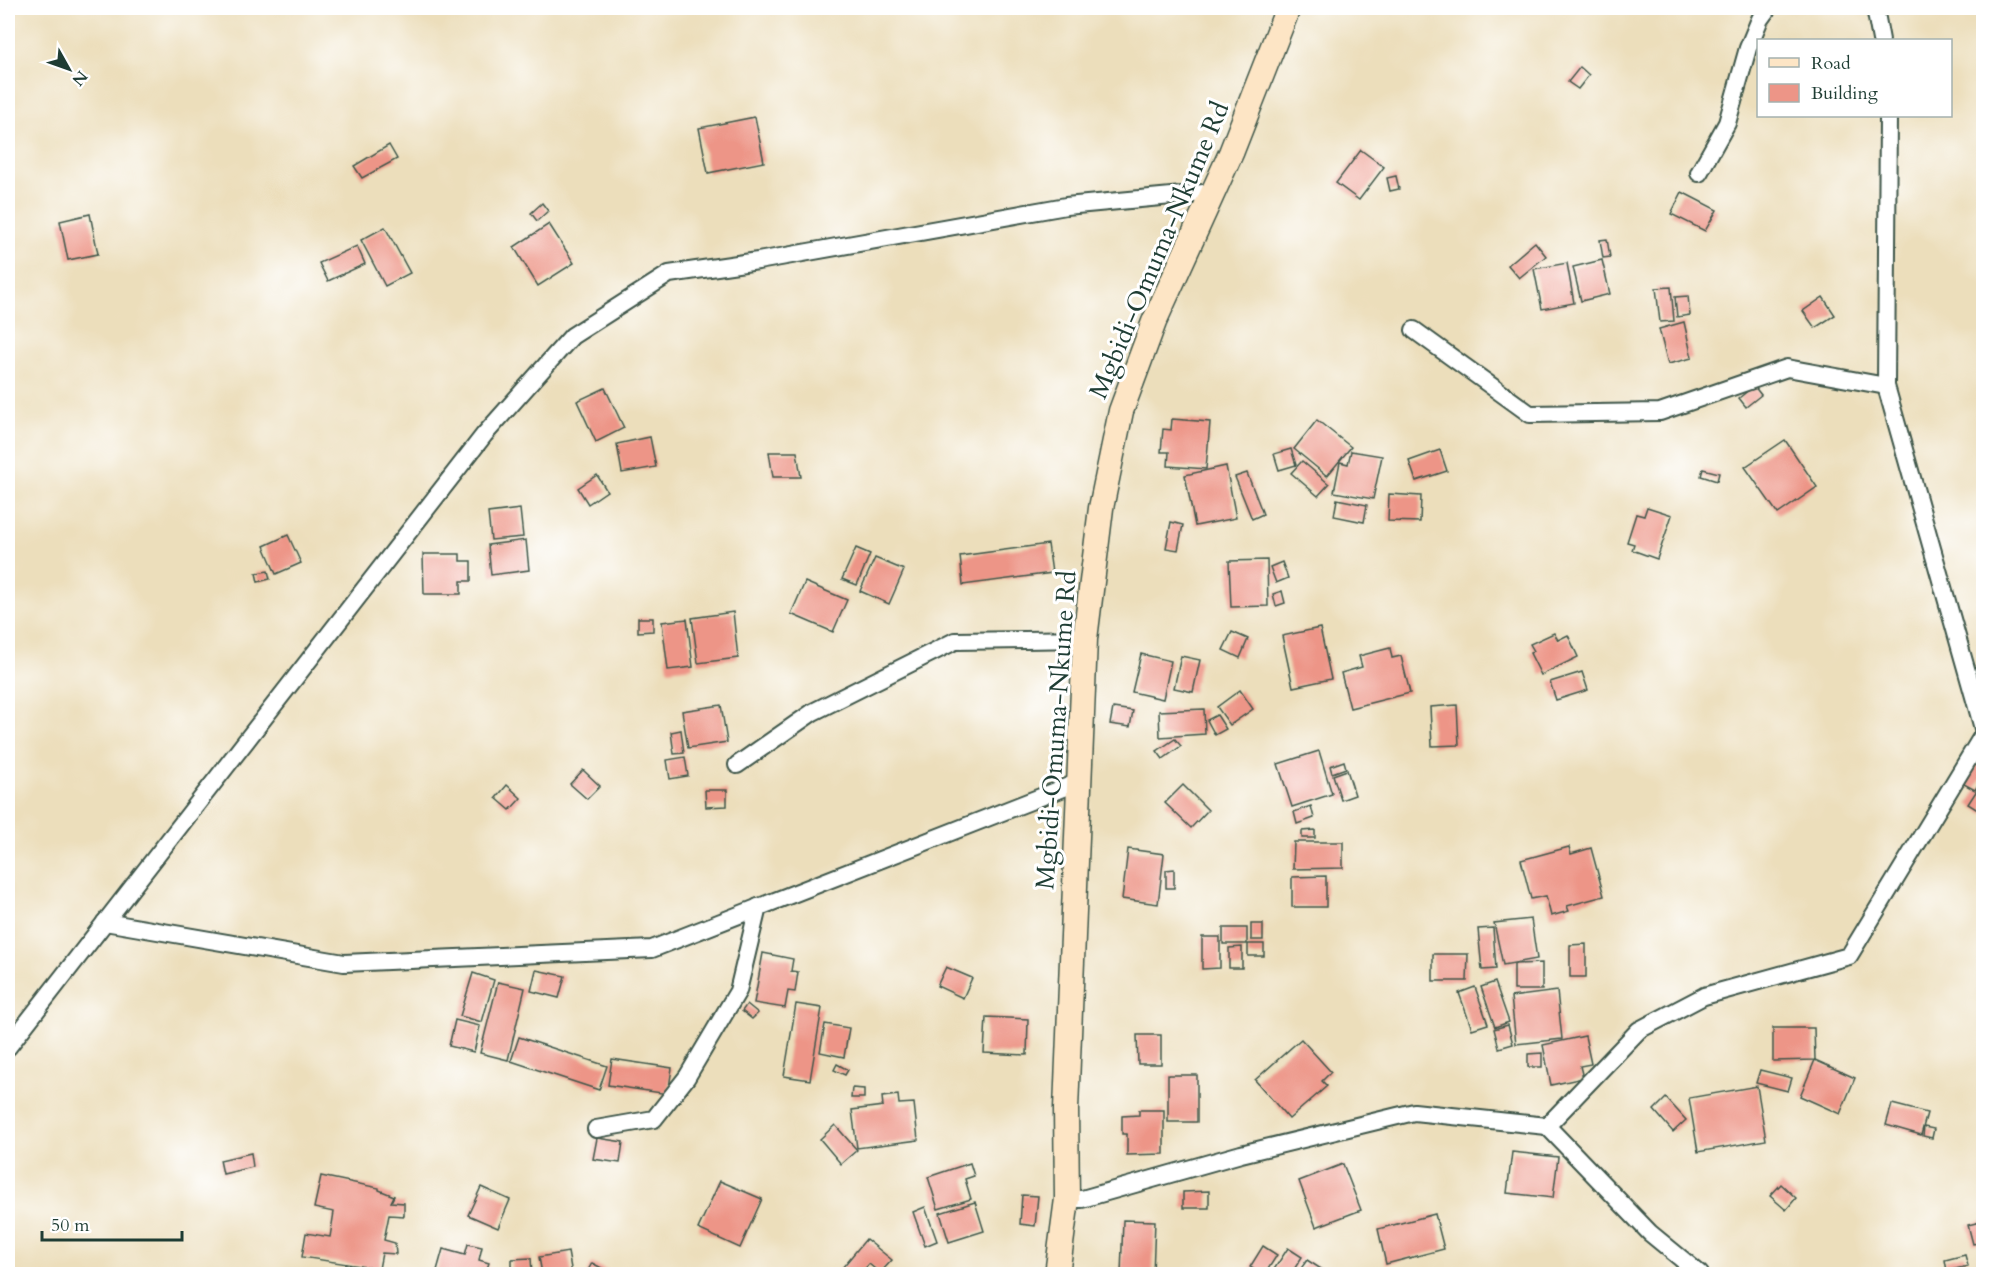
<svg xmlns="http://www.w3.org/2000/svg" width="1991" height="1282" viewBox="0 0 1991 1282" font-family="Cardo,serif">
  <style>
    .building { fill: #ed9587 }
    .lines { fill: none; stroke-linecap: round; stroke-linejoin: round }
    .street-casing { stroke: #3e5548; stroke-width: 20 }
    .secondary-casing { stroke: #3e5548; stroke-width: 27 }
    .street { stroke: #fff; stroke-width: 16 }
    .secondary { stroke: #fde5c5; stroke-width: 24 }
    .labels { text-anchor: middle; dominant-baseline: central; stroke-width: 6; stroke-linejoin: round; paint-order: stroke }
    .street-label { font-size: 26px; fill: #1f3d34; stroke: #fff }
  </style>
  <rect width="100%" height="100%" fill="#fff"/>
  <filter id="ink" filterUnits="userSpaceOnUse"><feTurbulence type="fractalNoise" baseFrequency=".0167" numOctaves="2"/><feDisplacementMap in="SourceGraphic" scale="12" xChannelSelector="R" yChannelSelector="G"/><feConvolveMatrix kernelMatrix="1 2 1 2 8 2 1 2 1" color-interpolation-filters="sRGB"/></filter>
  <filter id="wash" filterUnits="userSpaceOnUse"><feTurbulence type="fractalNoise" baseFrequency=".008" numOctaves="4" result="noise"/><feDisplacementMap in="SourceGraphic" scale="24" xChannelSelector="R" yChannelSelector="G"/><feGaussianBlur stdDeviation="1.35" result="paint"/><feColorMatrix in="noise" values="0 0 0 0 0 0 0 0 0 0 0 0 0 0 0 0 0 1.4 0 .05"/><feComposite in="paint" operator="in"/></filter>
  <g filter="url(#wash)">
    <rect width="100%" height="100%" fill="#ecdebb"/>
    <g id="blocks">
      <g class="building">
        <path d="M1580,67L1589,75L1578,89L1568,82Z"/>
        <path d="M755,117L764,162L708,173L699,128Z"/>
        <path d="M389,145L397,159L362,178L354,166Z"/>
        <path d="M1361,150L1384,167L1359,200L1336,183Z"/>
        <path d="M1396,176L1399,189L1390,191L1387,178Z"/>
        <path d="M1682,192L1717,210L1705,231L1671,214Z"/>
        <path d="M542,203L548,211L537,221L531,213Z"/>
        <path d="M90,214L98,254L68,260L60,221Z"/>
        <path d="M549,224L574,263L538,286L514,247Z"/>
        <path d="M385,227L410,273L385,286L361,240Z"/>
        <path d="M1607,239L1610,257L1603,258L1600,240Z"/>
        <path d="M1535,242L1546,256L1519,278L1508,265Z"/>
        <path d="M357,246L365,264L328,281L319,263Z"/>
        <path d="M1602,260L1610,294L1581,301L1573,267Z"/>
        <path d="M1567,263L1574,303L1542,309L1534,269Z"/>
        <path d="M1671,287L1674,321L1660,322L1656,288Z"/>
        <path d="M1688,296L1690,315L1677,317L1675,297Z"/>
        <path d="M1823,297L1835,315L1815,328L1803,311Z"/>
        <path d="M1684,322L1692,358L1668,364L1659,329Z"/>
        <path d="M1754,386L1761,395L1746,407L1739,398Z"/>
        <path d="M605,388L624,428L596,442L577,401Z"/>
        <path d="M1172,419L1210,422L1206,469L1168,466L1169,452H1161L1163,429L1171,430Z"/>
        <path d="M1317,420L1351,447L1327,476L1294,449Z"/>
        <path d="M650,437L656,467L622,473L617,444Z"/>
        <path d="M1785,440L1817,487L1778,514L1745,467Z"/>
        <path d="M1291,449L1296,465L1279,470L1274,454Z"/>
        <path d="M1440,450L1447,471L1416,481L1409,461Z"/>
        <path d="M1351,451L1382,456L1373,499L1334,492L1340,462L1348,464Z"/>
        <path d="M769,452H797L801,477H773Z"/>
        <path d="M1302,461L1329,484L1318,496L1291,473Z"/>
        <path d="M1226,466L1236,518L1195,526L1185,475Z"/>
        <path d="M1703,469L1719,473L1717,481L1701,476Z"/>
        <path d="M1247,473L1263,514L1252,519L1235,477Z"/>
        <path d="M597,475L607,491L588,504L578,488Z"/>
        <path d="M1389,494L1421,496L1420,522L1388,521Z"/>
        <path d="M1337,499L1367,505L1364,522L1334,516Z"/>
        <path d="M1647,507L1672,515L1657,559L1632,550L1634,544L1627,542L1636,514L1644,516Z"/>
        <path d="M520,509L523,537L491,540L488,513Z"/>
        <path d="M1171,522L1183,525L1178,550L1166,548Z"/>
        <path d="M288,535L301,563L276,574L264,546Z"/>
        <path d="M526,540L529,570L491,575L488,545Z"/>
        <path d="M1048,544L1052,573L963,585L960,556Z"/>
        <path d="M856,548L870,554L857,585L842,579Z"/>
        <path d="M423,554H460V561H471V581H461V594H424Z"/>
        <path d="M875,558L904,570L889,604L860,591Z"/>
        <path d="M1267,560L1268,606L1231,607L1229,561Z"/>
        <path d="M1282,562L1288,578L1276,583L1270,567Z"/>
        <path d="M268,571L270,579L258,582L256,573Z"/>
        <path d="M805,582L847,600L833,632L791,614Z"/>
        <path d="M1282,591L1285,603L1276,606L1273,594Z"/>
        <path d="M733,612L738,658L698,663L692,618Z"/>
        <path d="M638,618H653V631L638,632Z"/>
        <path d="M687,619L693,667L668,670L662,622Z"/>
        <path d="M1320,628L1331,679L1293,687L1282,636Z"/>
        <path d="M1232,632L1248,639L1240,658L1223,650Z"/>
        <path d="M1554,633L1558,640L1568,635L1578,657L1541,675L1530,653L1534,651L1530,644Z"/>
        <path d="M1390,648L1392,658L1401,656L1410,693L1350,708L1341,673L1362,667L1359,656Z"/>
        <path d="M1141,654L1171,661L1163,699L1132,692Z"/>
        <path d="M1181,656L1200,660L1193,692L1174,688Z"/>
        <path d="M1582,672L1588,690L1556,700L1550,682Z"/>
        <path d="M1240,690L1253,709L1230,725L1217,707Z"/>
        <path d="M721,705L727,742L688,748L682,711Z"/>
        <path d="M1457,705L1459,745L1432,746L1430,707Z"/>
        <path d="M1113,708L1133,711L1130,727L1110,724Z"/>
        <path d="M1204,709L1205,734L1160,737L1159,711Z"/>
        <path d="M1217,715L1226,729L1215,735L1207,720Z"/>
        <path d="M681,730L684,753L674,754L671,732Z"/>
        <path d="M1175,739L1181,746L1163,759L1157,751Z"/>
        <path d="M1319,751L1332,794L1292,807L1278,764Z"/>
        <path d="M685,757L688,776L670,779L667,760Z"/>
        <path d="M1344,761L1346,768L1332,773L1330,766Z"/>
        <path d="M1974,762L1984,768V774L1975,790L1962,783Z"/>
        <path d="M583,770L600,786L587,799L570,784Z"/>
        <path d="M1347,770L1355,795L1341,800L1333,775Z"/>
        <path d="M507,785L521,798L510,810L496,798Z"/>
        <path d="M1183,785L1208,810L1191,828L1165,803Z"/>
        <path d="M1979,787L1984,790V814L1968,804Z"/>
        <path d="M705,790H727V806L706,807Z"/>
        <path d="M1311,806L1314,818L1297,824L1294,812Z"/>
        <path d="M1315,830V838H1302V831Z"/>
        <path d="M1294,842H1343V868L1293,869Z"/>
        <path d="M1569,847L1571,854L1591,848L1604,896L1567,906L1569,911L1551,916L1546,896L1531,899L1521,860Z"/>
        <path d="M1128,849L1164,854L1158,904L1122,899Z"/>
        <path d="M1174,869V888H1166V870Z"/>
        <path d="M1326,876V907H1292V877Z"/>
        <path d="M1531,919L1537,959L1503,965L1494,923Z"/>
        <rect x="1251" y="924" width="12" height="16"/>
        <rect x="1223" y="928" width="24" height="16"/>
        <path d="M1493,928L1496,969L1482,970L1478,929Z"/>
        <path d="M1202,937H1220V968L1202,969Z"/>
        <rect x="1248" y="944" width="16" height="12"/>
        <path d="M1586,944V977H1570V945Z"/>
        <path d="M1242,947V968H1229V948Z"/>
        <path d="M763,953L793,959L791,971L798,972L795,992L788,991L785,1008L754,1003Z"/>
        <path d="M1433,954H1468L1467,981H1433Z"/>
        <path d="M1542,963V990H1514V964Z"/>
        <path d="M946,967L972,978L963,998L937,986Z"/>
        <path d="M536,970L565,976L559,998L531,991Z"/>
        <path d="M473,973L494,980L482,1022L460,1016Z"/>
        <path d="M498,982L525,988L508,1060L480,1053Z"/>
        <path d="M1495,982L1509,1022L1495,1027L1481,987Z"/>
        <path d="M1475,987L1488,1024L1472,1029L1459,993Z"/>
        <path d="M1557,991L1562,1039L1516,1044L1511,997Z"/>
        <path d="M747,1004L758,1013L752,1019L742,1011Z"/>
        <path d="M796,1004L822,1008L810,1080L784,1076Z"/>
        <path d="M986,1017L1028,1019L1027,1055L984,1053Z"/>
        <path d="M455,1020L480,1026L474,1052L449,1046Z"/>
        <path d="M825,1024L849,1028L844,1057L820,1052Z"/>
        <path d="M1508,1025L1513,1044L1499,1048L1494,1029Z"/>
        <path d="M1773,1028H1814L1815,1060L1773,1061Z"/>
        <path d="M1137,1035H1161V1064H1138Z"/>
        <path d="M1585,1036L1591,1064L1580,1066L1583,1078L1551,1085L1543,1045Z"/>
        <path d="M519,1037L607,1066L599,1090L511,1061Z"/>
        <path d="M1301,1039L1331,1072L1322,1081L1327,1086L1289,1119L1255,1080Z"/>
        <path d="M1542,1053V1067H1528V1054Z"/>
        <path d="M612,1059L672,1068L668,1094L608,1085Z"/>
        <path d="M1815,1060L1855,1078L1840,1114L1800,1096Z"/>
        <path d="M837,1064L848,1070L845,1075L834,1070Z"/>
        <path d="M1760,1070L1792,1078L1788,1091L1756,1083Z"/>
        <rect x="1168" y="1075" width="29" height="47"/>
        <path d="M1757,1086L1766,1140L1698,1152L1689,1098Z"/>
        <path d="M852,1088L864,1089V1098H851Z"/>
        <path d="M898,1095L899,1104L914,1103L918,1140L857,1148L852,1110L883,1106L882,1097Z"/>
        <path d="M1666,1098L1686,1120L1673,1132L1654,1110Z"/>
        <path d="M1892,1104L1927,1113L1921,1135L1886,1125Z"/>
        <path d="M1139,1110H1164V1154L1127,1155V1134H1122V1116L1139,1115Z"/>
        <path d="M835,1125L857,1150L841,1164L820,1139Z"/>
        <path d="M1924,1127L1934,1129L1932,1138L1923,1136Z"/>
        <path d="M597,1138L623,1142L620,1163L593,1159Z"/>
        <path d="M1512,1152L1558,1157L1553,1198L1507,1193Z"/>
        <path d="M251,1153L253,1167L223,1174L220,1160Z"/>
        <path d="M970,1163L974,1176L965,1179L971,1199L938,1209L928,1177Z"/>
        <path d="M1343,1164L1361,1210L1316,1227L1299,1181Z"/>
        <path d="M321,1176L379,1188V1190L394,1196L391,1202L404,1203V1216L389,1215L384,1240L395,1243L396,1254L382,1253L379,1269L302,1257L306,1233L330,1237L334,1212L314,1208Z"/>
        <path d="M720,1181L762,1199L740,1248L698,1229Z"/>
        <path d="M1781,1184L1796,1198L1786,1210L1770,1196Z"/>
        <path d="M481,1187L510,1200L498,1228L468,1215Z"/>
        <path d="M1209,1191V1208H1183V1192Z"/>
        <path d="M1022,1195L1038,1196L1035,1226L1020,1224Z"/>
        <path d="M975,1202L984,1231L949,1242L940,1213Z"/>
        <path d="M925,1207L937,1241L925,1246L913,1212Z"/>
        <path d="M1435,1214L1444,1249L1386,1264L1378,1229Z"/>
        <path d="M1123,1220L1155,1221L1153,1274H1121Z"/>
        <path d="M1984,1221V1242L1973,1244L1968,1225Z"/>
        <path d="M866,1239L892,1260L880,1273L869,1264L860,1274H837Z"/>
        <path d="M468,1244L482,1247L479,1260L489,1263L485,1274H436L443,1249L465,1255Z"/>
        <path d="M1263,1246L1277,1255L1265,1274H1261L1250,1267Z"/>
        <path d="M1288,1248L1302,1257L1291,1274H1271Z"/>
        <path d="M568,1252L572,1274H542L539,1257Z"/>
        <path d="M1965,1255L1968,1266L1947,1271L1945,1260Z"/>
        <path d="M531,1258L532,1274H512V1259Z"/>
        <path d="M1307,1260L1329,1274H1297Z"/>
        <path d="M592,1263L613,1274H586Z"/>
      </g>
    </g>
  </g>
  <g filter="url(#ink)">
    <use href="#blocks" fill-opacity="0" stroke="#3e5548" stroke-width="1.5"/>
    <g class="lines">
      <g class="street-casing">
        <g id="street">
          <path d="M1875,8L1881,40"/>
          <path d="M1888,116L1886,386L1984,732"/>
          <path d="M1699,173L1727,123L1748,48L1760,19L1768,8"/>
          <path d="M1414,330L1530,414L1660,412L1787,368L1886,386"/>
          <path d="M737,765L813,712L955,641L1085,639"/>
          <path d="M105,922L344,963L652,949L1079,782"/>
          <path d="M8,1047L484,435L572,336L669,274L758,261L1066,206L1214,192"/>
          <path d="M1547,1126L1650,1233L1700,1274"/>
          <path d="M596,1129L654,1119L687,1077L738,991L758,907"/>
          <path d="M1067,1199H1082L1241,1154L1414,1112L1547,1126L1639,1030L1704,996L1849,956L1984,733"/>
        </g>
      </g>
      <g class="secondary-casing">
        <path id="secondary" d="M1057,1274L1067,1199L1066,1109L1085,639L1101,508L1121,411L1154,322L1231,153L1288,8"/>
      </g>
      <use href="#street" class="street"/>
      <use href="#secondary" class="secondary"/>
    </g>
  </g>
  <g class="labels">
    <g class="street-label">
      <text transform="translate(1159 250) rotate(-67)">Mgbidi-Omuma-Nkume Rd</text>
      <text transform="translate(1056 730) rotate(-86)">Mgbidi-Omuma-Nkume Rd</text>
    </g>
  </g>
  <rect width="1991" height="1282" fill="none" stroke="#fff" stroke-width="30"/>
  <rect x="1757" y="39" width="195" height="78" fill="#ffffff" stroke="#a5b1ae" stroke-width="1.5"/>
  <rect x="1769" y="58" width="30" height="9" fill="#fde5c5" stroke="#a5b1ae" stroke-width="1.5"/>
  <text x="1811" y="69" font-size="18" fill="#1f3d34">Road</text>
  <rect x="1769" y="84" width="30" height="18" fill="#ed9587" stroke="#a5b1ae" stroke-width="1.5"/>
  <text x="1811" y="99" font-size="18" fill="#1f3d34">Building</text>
  <g transform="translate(69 69) rotate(130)" stroke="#ffffff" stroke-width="4.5" paint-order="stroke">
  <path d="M0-4.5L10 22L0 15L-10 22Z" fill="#1f3d34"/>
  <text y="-9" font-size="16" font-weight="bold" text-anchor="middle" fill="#1f3d34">N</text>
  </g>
  <path d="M42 1231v9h140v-9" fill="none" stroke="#1f3d34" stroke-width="3"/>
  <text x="51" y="1231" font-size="18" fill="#1f3d34" stroke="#ffffff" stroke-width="4.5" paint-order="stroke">50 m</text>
</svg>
